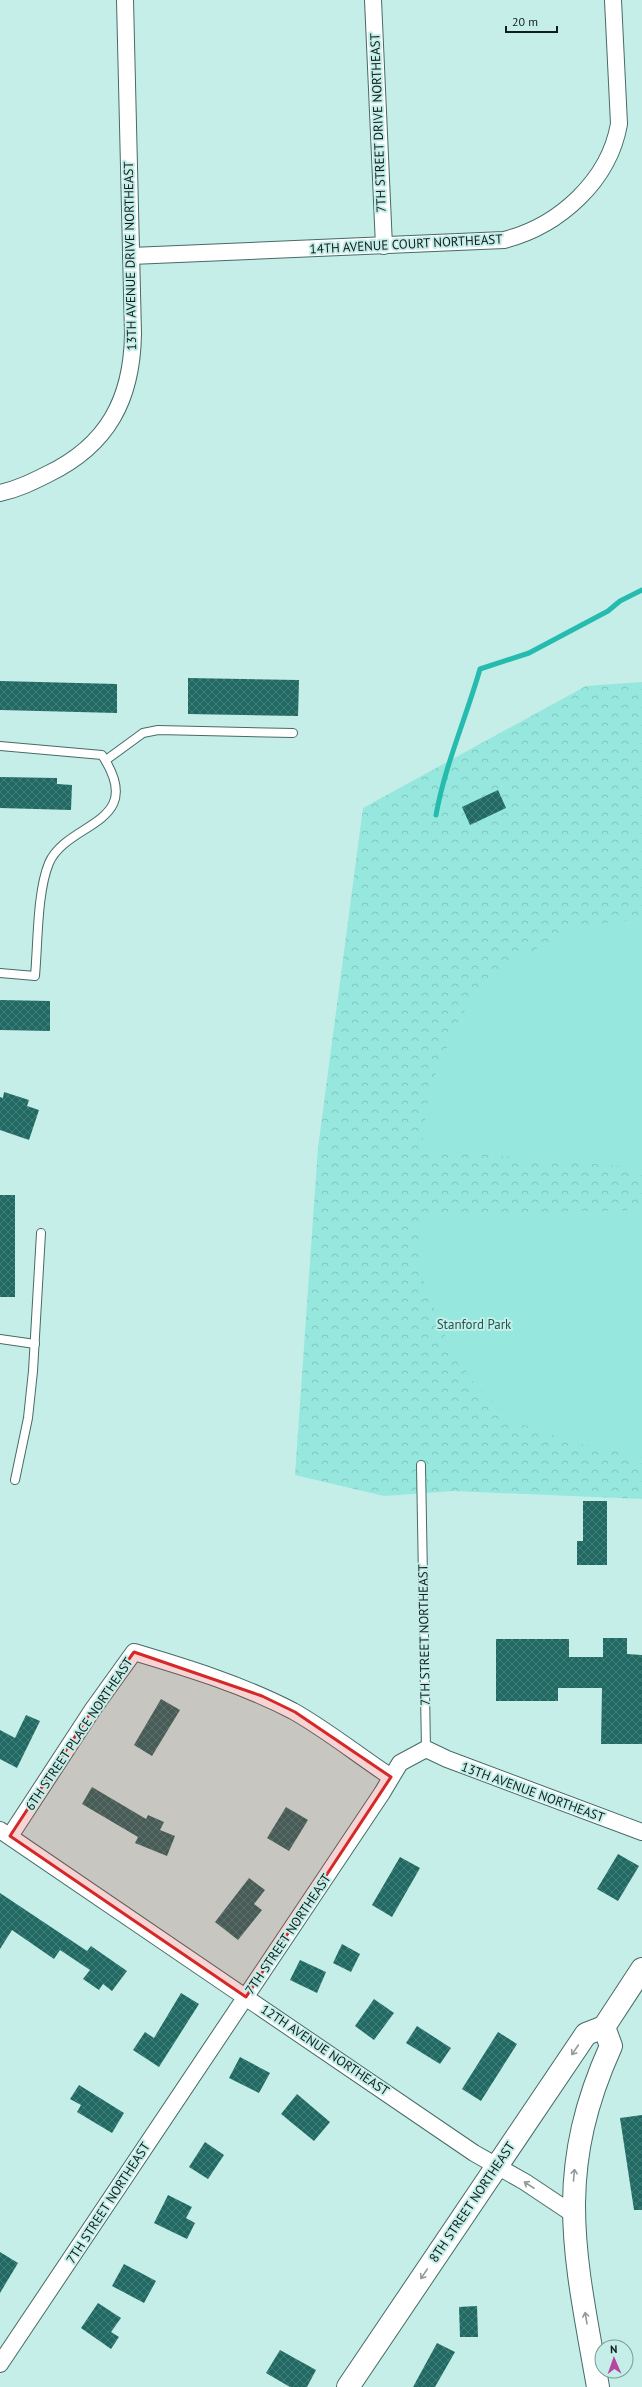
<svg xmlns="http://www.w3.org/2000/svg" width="642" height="2387" viewBox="0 0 642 2387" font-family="'PT Sans',sans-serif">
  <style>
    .forest { fill: url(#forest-crowns) }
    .garden { fill: #96e7dd }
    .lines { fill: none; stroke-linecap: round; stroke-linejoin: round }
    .stream { stroke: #25bcaf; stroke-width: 5 }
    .building { fill: url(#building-cross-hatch) }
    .service-casing { stroke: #476b67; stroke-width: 10 }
    .minor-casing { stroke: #476b67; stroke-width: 18 }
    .secondary-casing { stroke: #476b67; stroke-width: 24 }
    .service { stroke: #fff; stroke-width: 8 }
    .minor { stroke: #fff; stroke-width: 16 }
    .secondary { stroke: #fff; stroke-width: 22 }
    .oneway { stroke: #939a99 }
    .marked { fill: #d62828; fill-opacity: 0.2; stroke: #d62828; stroke-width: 3; stroke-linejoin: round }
    .labels { text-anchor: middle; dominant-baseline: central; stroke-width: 4; stroke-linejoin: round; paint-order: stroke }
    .street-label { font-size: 13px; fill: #0f1e1c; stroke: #c5eee8 }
    .park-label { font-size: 13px; fill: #1d5651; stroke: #c5eee8 }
  </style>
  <defs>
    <pattern id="forest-crowns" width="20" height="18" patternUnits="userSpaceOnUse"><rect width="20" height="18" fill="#96e7dd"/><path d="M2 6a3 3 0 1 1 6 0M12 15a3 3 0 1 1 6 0" fill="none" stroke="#80c6bd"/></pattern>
    <pattern id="building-cross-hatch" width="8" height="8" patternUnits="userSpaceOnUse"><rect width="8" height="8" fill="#216a63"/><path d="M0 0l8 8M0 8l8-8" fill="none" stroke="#467e79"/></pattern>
  </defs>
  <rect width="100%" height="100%" fill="#c5eee8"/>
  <path class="forest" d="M642,682V1499L454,1491L384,1496L295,1475L318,1148L363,808L586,686Z"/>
  <g class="garden">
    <path d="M642,919V1168L421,1149L430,1087L461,1015L509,964L578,926Z"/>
    <path d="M642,1210V1457L576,1443L516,1422L474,1384L444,1334L422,1277L418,1214Z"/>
  </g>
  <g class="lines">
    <path class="stream" d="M436,815C445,765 466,718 480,669L529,653L608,611L620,601L642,590"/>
  </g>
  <g class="building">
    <path d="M188,678L299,680L298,716L188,714Z"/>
    <path d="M0,681L117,684V713L0,710Z"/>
    <path d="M0,777L57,778V784L72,785L71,810L0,808Z"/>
    <path d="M498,790L506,808L470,825L462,807Z"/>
    <path d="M0,1000L50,1001V1031L0,1030Z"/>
    <path d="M4,1092L29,1100L27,1106L39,1110L29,1140L0,1130V1097L3,1098Z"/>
    <rect x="0" y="1195" width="15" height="102"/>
    <path d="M583,1501H607V1565H577V1541H583Z"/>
    <path d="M603,1638H627V1654L642,1655V1744H601L602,1688H558V1701H496V1639H569V1657H603Z"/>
    <path d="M161,1699L180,1710L152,1756L134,1745Z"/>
    <path d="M26,1715L40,1721L17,1768L0,1759V1730L15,1738Z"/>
    <path d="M92,1787L146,1819L148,1815L164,1822L160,1830L175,1836L167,1856L135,1843L138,1837L82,1804Z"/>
    <path d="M286,1807L308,1820L289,1851L267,1838Z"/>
    <path d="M618,1854L639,1866L618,1901L597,1889Z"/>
    <path d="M400,1857L420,1868L392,1917L372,1905Z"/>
    <path d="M249,1878L265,1890L254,1904L262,1910L238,1940L215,1922Z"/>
    <path d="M0,1893L87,1951L91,1946L127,1971L112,1991L103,1984L99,1990L83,1979L90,1970L60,1950L54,1959L12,1930L0,1949Z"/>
    <path d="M342,1944L360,1954L351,1972L333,1963Z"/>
    <path d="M300,1960L326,1972L317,1993L290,1980Z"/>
    <path d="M181,1993L199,2004L159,2067L133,2050L145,2032L154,2038Z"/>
    <path d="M374,1999L394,2013L374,2040L355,2026Z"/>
    <path d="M417,2026L451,2048L440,2064L406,2043Z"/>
    <path d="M498,2032L517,2044L481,2101L462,2089Z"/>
    <path d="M240,2057L270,2073L259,2093L229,2078Z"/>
    <path d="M79,2085L124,2113L112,2133L77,2112L81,2105L70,2099Z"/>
    <path d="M297,2094L330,2122L314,2141L281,2114Z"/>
    <path d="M642,2115V2210H634L620,2118Z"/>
    <path d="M205,2142L224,2155L208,2179L189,2167Z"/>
    <path d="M168,2195L192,2207L186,2218L195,2223L187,2239L154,2223Z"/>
    <path d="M0,2252L18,2263L0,2293Z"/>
    <path d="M124,2264L156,2281L144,2303L112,2286Z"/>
    <path d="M98,2303L121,2318L111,2332L119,2337L111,2349L81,2328Z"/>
    <path d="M477,2306L478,2337H460L459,2307Z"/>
    <path d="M437,2343L455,2352L435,2387H413Z"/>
    <path d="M280,2350L316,2370L307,2387H290L266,2373Z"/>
  </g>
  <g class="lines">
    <g class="service-casing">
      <g id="service">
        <path d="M0,746L102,755C148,825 67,821 49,863C37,892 38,943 35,976L0,973"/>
        <path d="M106,760L143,733L158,730L293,733"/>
        <path d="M0,1339L35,1344"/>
        <path d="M421,1465L426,1749"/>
        <path d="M15,1480L28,1418L33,1371L41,1233"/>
      </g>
    </g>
    <g class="minor-casing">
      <g id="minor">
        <path d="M373,0L384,246"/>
        <path d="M131,256L504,240C559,226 609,181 619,124L613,0"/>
        <path d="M0,493C18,489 32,482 48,474C108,445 132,399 133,334L125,0"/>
        <path d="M0,1830L474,2153L525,2182L573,2214"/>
        <path d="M10,1836L93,1709L134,1652C188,1668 243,1685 293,1711C327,1730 359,1756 391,1777"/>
        <path d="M0,2364L382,1793L400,1763L426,1749L447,1759L642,1832"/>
      </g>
    </g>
    <g class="secondary-casing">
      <g id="secondary">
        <path d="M604,2027L642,1969"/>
        <path d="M348,2387L586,2034L604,2027"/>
        <path d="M598,2387C575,2256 553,2174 611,2046L604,2027"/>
      </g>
    </g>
    <use href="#service" class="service"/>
    <use href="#minor" class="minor"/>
    <use href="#secondary" class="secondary"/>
  </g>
  <defs><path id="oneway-shaft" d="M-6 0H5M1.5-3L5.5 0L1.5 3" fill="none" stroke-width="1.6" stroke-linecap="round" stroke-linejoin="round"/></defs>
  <g class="oneway">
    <use href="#oneway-shaft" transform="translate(575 2050) rotate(124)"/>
    <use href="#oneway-shaft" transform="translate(574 2175) rotate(-85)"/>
    <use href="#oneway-shaft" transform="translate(529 2185) rotate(-147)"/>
    <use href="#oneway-shaft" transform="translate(424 2274) rotate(124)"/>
    <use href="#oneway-shaft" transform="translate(586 2318) rotate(-100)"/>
  </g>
  <path class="marked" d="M134,1652L262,1696L295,1712L391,1777L246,1997L10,1836L93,1709Z"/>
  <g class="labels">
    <g class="street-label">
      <text transform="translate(378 123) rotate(-92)">7TH STREET DRIVE NORTHEAST</text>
      <text transform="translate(406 244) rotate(-3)">14TH AVENUE COURT NORTHEAST</text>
      <text transform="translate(130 256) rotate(-91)">13TH AVENUE DRIVE NORTHEAST</text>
      <text transform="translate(424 1635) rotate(-91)">7TH STREET NORTHEAST</text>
      <text transform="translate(79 1734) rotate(-56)">6TH STREET PLACE NORTHEAST</text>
      <text transform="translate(533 1792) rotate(20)">13TH AVENUE NORTHEAST</text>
      <text transform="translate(288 1934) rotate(-56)">7TH STREET NORTHEAST</text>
      <text transform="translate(325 2050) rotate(34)">12TH AVENUE NORTHEAST</text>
      <text transform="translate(472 2202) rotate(-56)">8TH STREET NORTHEAST</text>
      <text transform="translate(108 2203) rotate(-57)">7TH STREET NORTHEAST</text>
    </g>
    <g class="park-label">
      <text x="474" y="1324">Stanford Park</text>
    </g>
  </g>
  <g transform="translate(614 2359) rotate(358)"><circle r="19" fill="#c5eee8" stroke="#7c9b96"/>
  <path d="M0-3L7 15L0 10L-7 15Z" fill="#b746a2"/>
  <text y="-6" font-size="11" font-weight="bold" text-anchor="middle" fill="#0f1e1c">N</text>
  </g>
  <path d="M506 26v6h51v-6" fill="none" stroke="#0f1e1c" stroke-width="2"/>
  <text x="512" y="26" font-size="12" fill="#0f1e1c" stroke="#c5eee8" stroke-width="3" paint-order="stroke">20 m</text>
</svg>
